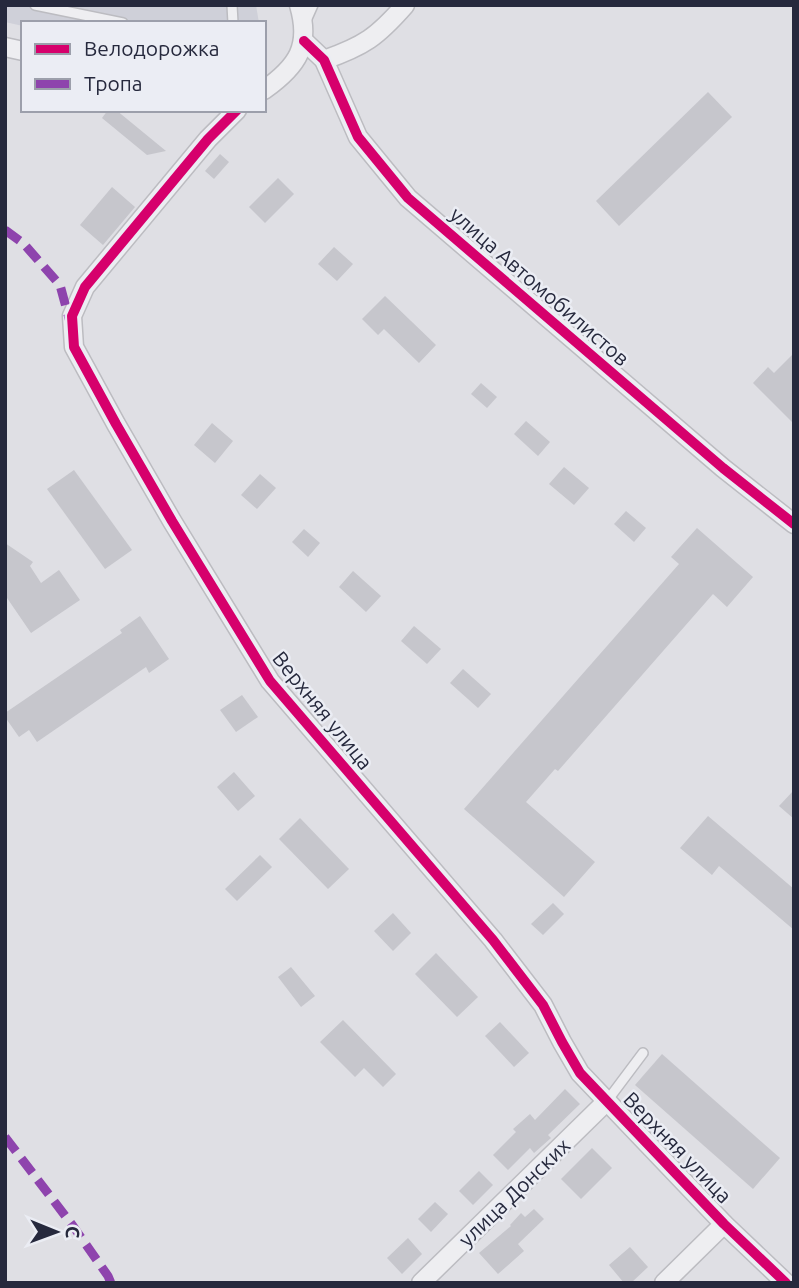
<svg xmlns="http://www.w3.org/2000/svg" width="799" height="1288" viewBox="0 0 799 1288" font-family="Ubuntu,sans-serif">
  <style>
    .built { fill: #cfd0d9 }
    .building { fill: #c6c6cc }
    .lines { fill: none; stroke-linecap: round; stroke-linejoin: round }
    .service-casing { stroke: #bcbcc1; stroke-width: 12 }
    .minor-casing { stroke: #bcbcc1; stroke-width: 21 }
    .service { stroke: #eeeef1; stroke-width: 9 }
    .minor { stroke: #eeeef1; stroke-width: 18 }
    .quiet { stroke: #8e44ad; stroke-width: 9; stroke-dasharray: 18 9; stroke-linecap: butt }
    .cycleway-casing { stroke: #ebedf4; stroke-width: 15 }
    .cycleway { stroke: #d6006c; stroke-width: 10 }
    .labels { text-anchor: middle; dominant-baseline: central; stroke-width: 5; stroke-linejoin: round; paint-order: stroke }
    .street-label { font-size: 21px; fill: #26293d; stroke: #ebedf4 }
  </style>
  <rect width="100%" height="100%" fill="#dfdfe4"/>
  <path class="built" d="M5,5H256L259,23H23V26L5,22Z"/>
  <g class="building">
    <path d="M708,92L732,117L619,226L596,201Z"/>
    <path d="M108,110H116L166,151L147,155L102,118Z"/>
    <path d="M220,154L229,162L214,179L205,171Z"/>
    <path d="M278,178L294,194L265,223L249,207Z"/>
    <path d="M112,187L135,207L103,245L80,225Z"/>
    <path d="M334,247L353,264L337,281L318,264Z"/>
    <path d="M385,296L436,345L419,363L384,329L378,335L362,319Z"/>
    <path d="M794,353V424L753,383L768,367L774,373Z"/>
    <path d="M481,383L497,397L487,408L471,394Z"/>
    <path d="M526,421L550,442L538,456L514,434Z"/>
    <path d="M212,423L233,441L215,463L194,445Z"/>
    <path d="M564,467L589,488L574,505L549,484Z"/>
    <path d="M74,470L132,550L105,569L47,489Z"/>
    <path d="M260,474L276,488L257,509L241,495Z"/>
    <path d="M626,511L646,528L634,542L614,524Z"/>
    <path d="M697,528L753,577L727,607L713,594L558,771L555,769L526,802L595,862L564,897L464,809L679,564L671,557Z"/>
    <path d="M304,529L320,543L308,557L292,542Z"/>
    <path d="M5,543L33,562L30,566L41,583L59,570L80,600L31,633L5,595Z"/>
    <path d="M353,571L381,596L366,612L339,587Z"/>
    <path d="M140,616L169,659L149,673L146,667L37,742L29,730L19,737L5,717V713L122,633L120,630Z"/>
    <path d="M414,626L441,649L427,664L401,641Z"/>
    <path d="M463,669L491,694L478,708L450,683Z"/>
    <path d="M242,695L258,717L236,732L220,710Z"/>
    <path d="M234,772L255,796L238,811L217,787Z"/>
    <path d="M794,790V819L779,806Z"/>
    <path d="M708,816L794,889V930L719,866L712,875L680,848Z"/>
    <path d="M300,818L349,869L328,889L279,839Z"/>
    <path d="M260,855L272,867L237,901L225,889Z"/>
    <path d="M553,903L564,914L543,935L531,924Z"/>
    <path d="M393,913L411,933L393,951L374,931Z"/>
    <path d="M436,953L478,997L457,1017L415,974Z"/>
    <path d="M291,967L315,996L301,1007L278,977Z"/>
    <path d="M343,1020L396,1074L383,1087L364,1068L355,1077L320,1042Z"/>
    <path d="M500,1022L529,1053L514,1067L485,1036Z"/>
    <path d="M662,1054L780,1158L753,1189L635,1085Z"/>
    <path d="M565,1089L580,1104L548,1135L551,1138L534,1153L530,1148L508,1170L493,1155L516,1132L513,1129L530,1114L535,1120Z"/>
    <path d="M592,1148L612,1168L581,1199L561,1179Z"/>
    <path d="M479,1171L493,1185L473,1205L459,1191Z"/>
    <path d="M435,1202L448,1214L431,1232L418,1219Z"/>
    <path d="M534,1209L544,1219L518,1244L524,1251L498,1274L479,1253L511,1226L510,1225L521,1213L525,1217Z"/>
    <path d="M408,1238L422,1254L402,1274L387,1258Z"/>
    <path d="M630,1247L648,1267L631,1283H624L609,1265Z"/>
  </g>
  <g class="lines">
    <g class="service-casing">
      <g id="service">
        <path d="M35,5L123,23"/>
        <path d="M232,5L233,23"/>
        <path d="M305,23L313,5"/>
        <path d="M607,1101L643,1053"/>
      </g>
    </g>
    <g class="minor-casing">
      <g id="minor">
        <path d="M304,41L324,60L358,137L408,198L723,468L794,524"/>
        <path d="M5,47L23,51"/>
        <path d="M324,60C364,46 377,37 405,5"/>
        <path d="M264,90C298,66 311,46 299,5"/>
        <path d="M237,110L208,139L85,287L72,316L74,347L116,424L172,521L270,681L493,940L543,1005L562,1042L580,1073L724,1224L786,1283"/>
        <path d="M421,1283L607,1101"/>
        <path d="M664,1283L724,1224"/>
      </g>
    </g>
    <use href="#service" class="service"/>
    <use href="#minor" class="minor"/>
    <g class="quiet">
      <path d="M5,230L23,243L60,285L70,322"/>
      <path d="M5,1137L73,1226L108,1276L111,1283"/>
    </g>
    <g class="cycleway-casing">
      <g id="cycleway">
        <path d="M304,41L324,60L358,137L408,198L723,468L794,524"/>
        <path d="M237,110L208,139L85,287L72,316L74,347L116,424L172,521L270,681L493,940L543,1005L562,1042L580,1073L724,1224L786,1283"/>
      </g>
    </g>
    <use href="#cycleway" class="cycleway"/>
  </g>
  <g class="labels">
    <g class="street-label">
      <text transform="translate(540 286) rotate(41)">улица Автомобилистов</text>
      <text transform="translate(323 710) rotate(51)">Верхняя улица</text>
      <text transform="translate(678 1147) rotate(46)">Верхняя улица</text>
      <text transform="translate(514 1192) rotate(-44)">улица Донских</text>
    </g>
  </g>
  <rect width="799" height="1288" fill="none" stroke="#26293d" stroke-width="14"/>
  <rect x="21" y="21" width="245" height="91" fill="#ebedf4" stroke="#9c9fab" stroke-width="2"/>
  <rect x="35" y="44" width="35" height="10" fill="#d6006c" stroke="#9c9fab" stroke-width="2"/>
  <text x="84" y="56" font-size="21" fill="#26293d">Велодорожка</text>
  <rect x="35" y="79" width="35" height="10" fill="#8e44ad" stroke="#9c9fab" stroke-width="2"/>
  <text x="84" y="91" font-size="21" fill="#26293d">Тропа</text>
  <g transform="translate(56 1232) rotate(91)" stroke="#ebedf4" stroke-width="5" paint-order="stroke">
  <path d="M0-5L12 26L0 18L-12 26Z" fill="#26293d"/>
  <text y="-10" font-size="19" font-weight="bold" text-anchor="middle" fill="#26293d">С</text>
  </g>
</svg>
